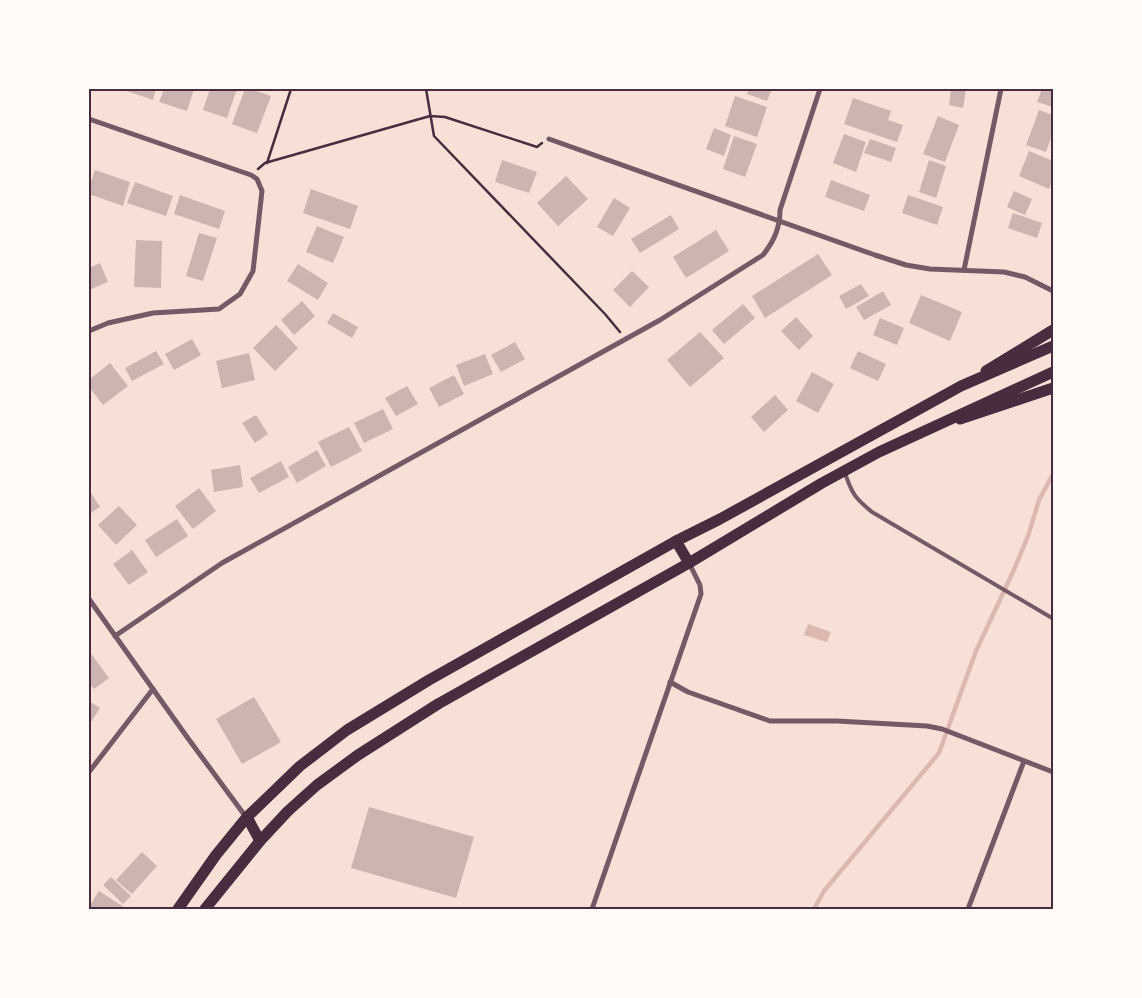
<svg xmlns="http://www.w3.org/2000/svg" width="1142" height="998" viewBox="0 0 1142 998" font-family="'Nunito Sans',sans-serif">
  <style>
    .water { fill: #dcb8b0 }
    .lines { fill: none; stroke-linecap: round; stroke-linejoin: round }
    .stream { stroke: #dcb8b0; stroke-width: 4.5 }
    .building { fill: #ccb4b1 }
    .path { stroke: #4a2c40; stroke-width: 2.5 }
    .service { stroke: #755966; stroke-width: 4 }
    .minor { stroke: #755966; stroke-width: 5 }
    .primary { stroke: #4a2c40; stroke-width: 11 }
    .trunk { stroke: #4a2c40; stroke-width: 11 }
    .neatline { fill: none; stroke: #4a2c40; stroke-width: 2 }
  </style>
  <rect width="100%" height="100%" fill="#f7e1d7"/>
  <path class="water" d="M808,624L831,632L827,642L804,635Z"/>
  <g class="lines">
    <path class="stream" d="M814,909L824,891L939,753L976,651L1013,572L1028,536L1039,500L1053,474"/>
  </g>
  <g class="building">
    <path d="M121,89H156L153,100Z"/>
    <path d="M164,89H194L187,111L159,102Z"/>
    <path d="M210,89H237L227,118L203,110Z"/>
    <path d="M245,89H250L271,96L257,133L232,124Z"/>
    <path d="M749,89H772L767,101L747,94Z"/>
    <path d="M951,89H966L963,108L949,105Z"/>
    <path d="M1042,89H1053V107L1037,102Z"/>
    <path d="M735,96L767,107L757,137L725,126Z"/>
    <path d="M853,98L891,111L888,120L903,125L897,142L844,124Z"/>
    <path d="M1039,110L1053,115V132L1046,152L1026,145Z"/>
    <path d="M938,116L959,125L945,162L923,154Z"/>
    <path d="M714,128L731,135L724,156L706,149Z"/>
    <path d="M844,134L866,142L856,172L833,163Z"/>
    <path d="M734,136L757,144L745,177L723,169Z"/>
    <path d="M870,139L896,148L891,162L864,153Z"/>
    <path d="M1029,151L1053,161V179L1049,189L1019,176Z"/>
    <path d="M502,160L537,172L529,193L495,182Z"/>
    <path d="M929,160L946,166L936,198L919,192Z"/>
    <path d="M95,170L130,182L123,206L89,194V188Z"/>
    <path d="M566,176L588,199L558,226L537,203Z"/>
    <path d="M831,180L870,195L864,211L825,197Z"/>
    <path d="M135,182L173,196L166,216L127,203Z"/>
    <path d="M311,189L358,206L350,229L303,213Z"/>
    <path d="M1014,191L1032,199L1025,215L1007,207Z"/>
    <path d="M180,195L225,211L219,229L174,214Z"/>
    <path d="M908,195L943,207L937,225L902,213Z"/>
    <path d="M614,198L630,208L613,236L597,227Z"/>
    <path d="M1013,213L1042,223L1037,238L1008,228Z"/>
    <path d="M671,215L679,229L640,253L631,239Z"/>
    <path d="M317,226L344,237L333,263L306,252Z"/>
    <path d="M716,230L729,251L686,278L673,257Z"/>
    <path d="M199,233L217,238L203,281L186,276Z"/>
    <path d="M136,240L162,241L161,288L134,287Z"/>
    <path d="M818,254L832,275L765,318L752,296Z"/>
    <path d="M100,263L108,282L89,290V268Z"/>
    <path d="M298,264L328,283L318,300L287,281Z"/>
    <path d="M632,271L649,287L630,307L613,290Z"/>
    <path d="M861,284L869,296L846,309L839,296Z"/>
    <path d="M883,291L891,305L864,320L856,307Z"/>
    <path d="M921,295L962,312L950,341L909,323Z"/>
    <path d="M302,301L315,316L294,335L281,320Z"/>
    <path d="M743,304L755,318L724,344L712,330Z"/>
    <path d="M333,313L358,327L352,338L327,323Z"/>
    <path d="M796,317L813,336L799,350L781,331Z"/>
    <path d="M880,318L904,328L897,345L873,335Z"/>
    <path d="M276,325L298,348L275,371L253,348Z"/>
    <path d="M700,332L724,358L690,387L667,360Z"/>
    <path d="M192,339L201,355L174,370L165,354Z"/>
    <path d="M515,342L525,359L501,372L491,355Z"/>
    <path d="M156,351L164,364L132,381L125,368Z"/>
    <path d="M858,351L886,364L878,381L850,368Z"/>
    <path d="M249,353L255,380L222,388L216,361Z"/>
    <path d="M485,354L493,374L464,386L456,365Z"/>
    <path d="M110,363L128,386L103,405L89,387V380Z"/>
    <path d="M812,372L834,384L818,413L796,401Z"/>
    <path d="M454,375L464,394L439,407L429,388Z"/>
    <path d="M407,386L418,404L396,416L385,398Z"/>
    <path d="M775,395L788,410L764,432L751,417Z"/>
    <path d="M383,409L393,429L364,443L354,423Z"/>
    <path d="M256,415L268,434L255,443L242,423Z"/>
    <path d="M349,427L362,451L331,467L318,442Z"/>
    <path d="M317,450L326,466L297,483L288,467Z"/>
    <path d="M281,461L289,477L259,493L250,478Z"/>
    <path d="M240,465L243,487L214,492L211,470Z"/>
    <path d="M199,488L216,511L193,529L175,506Z"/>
    <path d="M89,490L100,507L89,514Z"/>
    <path d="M119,506L137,525L116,545L98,525Z"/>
    <path d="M177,519L188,536L156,557L145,540Z"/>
    <path d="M132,550L148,572L129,585L113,564Z"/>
    <path d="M89,651L109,678L94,689L89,683Z"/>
    <path d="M254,697L281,742L242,764L216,719Z"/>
    <path d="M89,701L100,708L89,725Z"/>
    <path d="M369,807L474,837L456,898L351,868Z"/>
    <path d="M142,852L157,866L132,894L116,880Z"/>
    <path d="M111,877L131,896L123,904L103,885Z"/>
    <path d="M99,891L127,909H90L89,907Z"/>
  </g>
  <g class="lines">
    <g class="path">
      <path d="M426,89L434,136L605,314L620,332"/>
      <path d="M267,163L291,89"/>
      <path d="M258,169L265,163L430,116L445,117L537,147L542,143"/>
    </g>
    <path class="service" d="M845,473C852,494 855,498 872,512L1052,618"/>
    <g class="minor">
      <path d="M89,119L251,175L257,179L262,191L253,271L240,294L219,309L153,313L108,323L89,331"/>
      <path d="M549,139L875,255L906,265L930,269L1004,272L1025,277L1053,291"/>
      <path d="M964,270L1001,89"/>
      <path d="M89,599L187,737L246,817"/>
      <path d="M115,636L222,563L660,320L763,255C774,241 780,228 780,210L820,89"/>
      <path d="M670,682L688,692L770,721H837L927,726L942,729L1053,772"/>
      <path d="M89,772L153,689"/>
      <path d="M592,909L701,594L700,585L689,563"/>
      <path d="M968,909L1024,761"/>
    </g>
    <g class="primary">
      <path d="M986,371L1053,330"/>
      <path d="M960,419L1053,388"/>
    </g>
    <g class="trunk">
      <path d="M676,541L689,563"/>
      <path d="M247,817L260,841"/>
      <path d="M178,909L216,855L247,817L300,766L347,730L429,680L676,541L720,519L961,386L1053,346"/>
      <path d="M205,909L260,841L288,811L317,785L358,755L438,704L689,563L822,483L879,452L1053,372"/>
    </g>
  </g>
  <rect width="1142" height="998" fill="none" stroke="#fffaf5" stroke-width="180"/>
  <rect x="90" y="90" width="962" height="818" class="neatline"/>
</svg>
